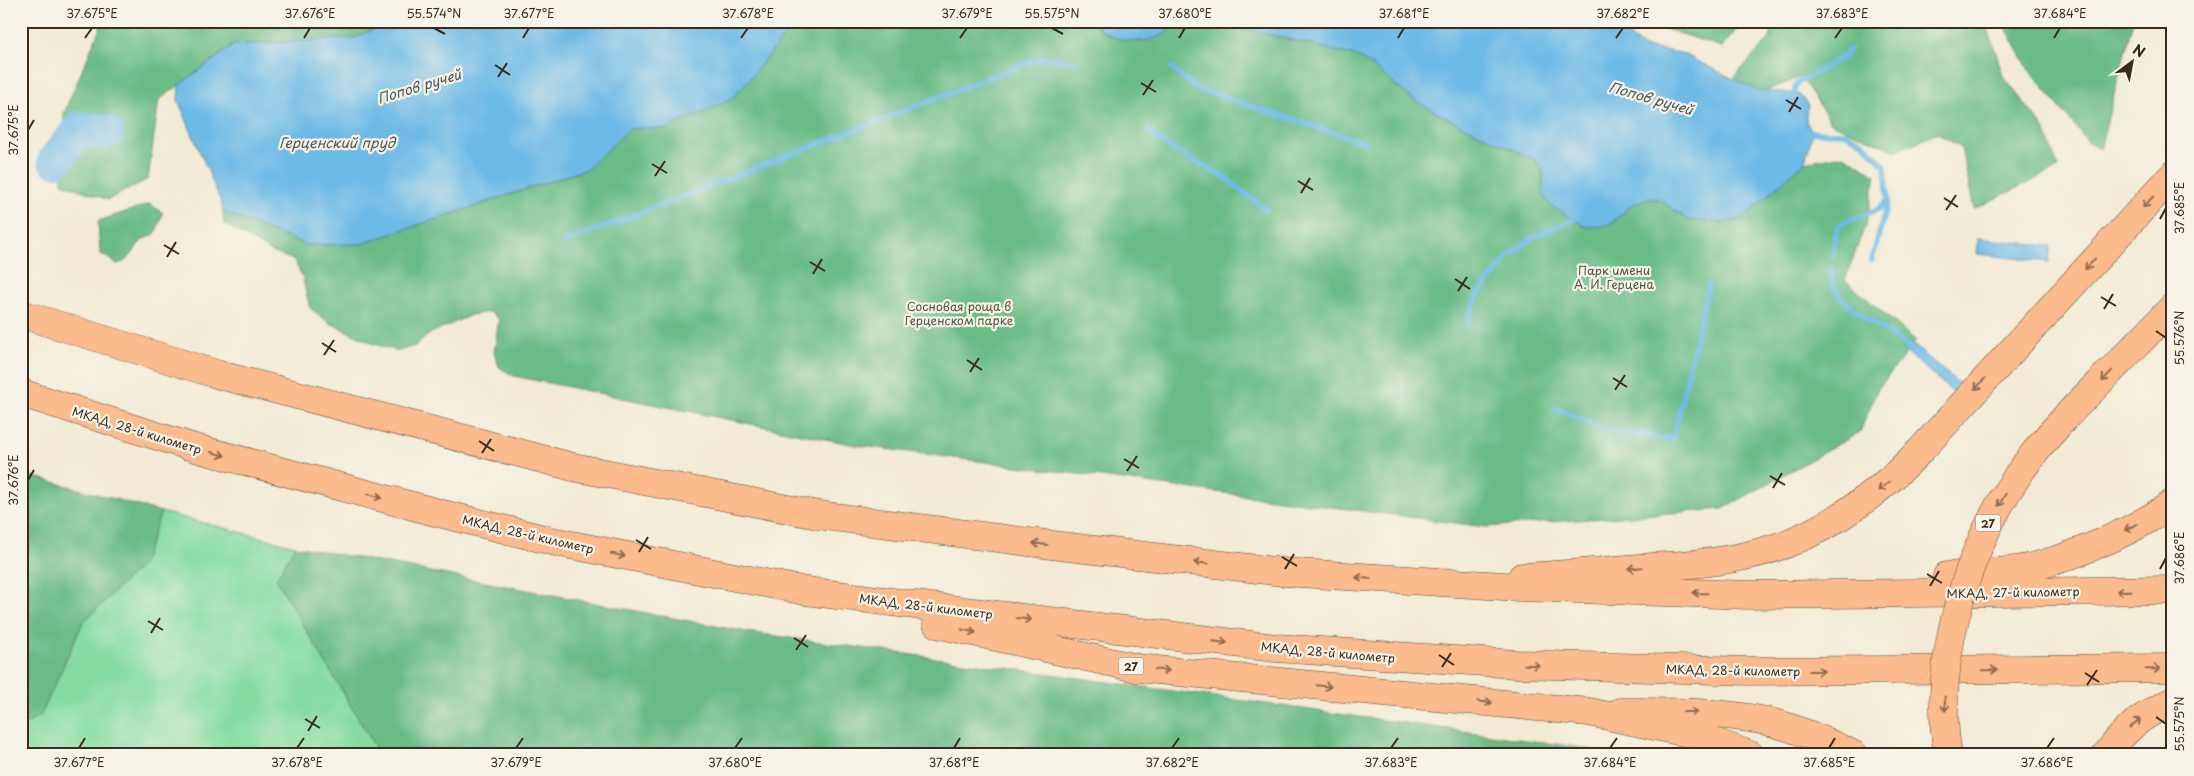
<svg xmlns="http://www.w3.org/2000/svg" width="2194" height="776" viewBox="0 0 2194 776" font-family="'Playpen Sans',sans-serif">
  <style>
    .green { fill: #84dca1; stroke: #608360 }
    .forest { fill: #6bbc87; stroke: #537352 }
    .water { fill: #6cbae6; stroke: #547282 }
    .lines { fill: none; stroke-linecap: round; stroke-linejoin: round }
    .stream { stroke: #6cbae6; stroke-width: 5.5 }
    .river { stroke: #6cbae6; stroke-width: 35 }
    .primary-casing { stroke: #564739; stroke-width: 29 }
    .highway-casing { stroke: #564739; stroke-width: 29 }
    .primary { stroke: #fbbb8d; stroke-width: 28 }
    .highway { stroke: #fbbb8d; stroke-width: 28 }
    .highway-bridge-casing { stroke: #564739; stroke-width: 29; stroke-linecap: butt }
    .highway-bridge { stroke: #fbbb8d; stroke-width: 28 }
    .oneway { stroke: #916b50 }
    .ticks { fill: none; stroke: #3b2a1e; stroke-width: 2 }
    .labels { text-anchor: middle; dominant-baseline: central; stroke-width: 4.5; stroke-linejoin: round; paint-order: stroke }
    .shield { fill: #f7f3e8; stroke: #73665b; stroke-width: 1 }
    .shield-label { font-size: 11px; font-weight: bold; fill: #3b2a1e }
    .park-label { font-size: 12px; fill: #4d563f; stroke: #f7f3e8 }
    .street-label { font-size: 12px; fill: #3b2a1e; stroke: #f7f3e8 }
    .water-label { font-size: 14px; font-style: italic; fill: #4a555a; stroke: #f7f3e8 }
    .neatline { fill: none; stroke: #3b2a1e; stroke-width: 2 }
    .ticks-label { font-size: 12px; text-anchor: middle; fill: #3b2a1e }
  </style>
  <rect width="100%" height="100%" fill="#f7f3e8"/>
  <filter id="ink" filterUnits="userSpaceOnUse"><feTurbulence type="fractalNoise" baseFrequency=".02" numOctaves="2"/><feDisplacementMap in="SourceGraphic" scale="10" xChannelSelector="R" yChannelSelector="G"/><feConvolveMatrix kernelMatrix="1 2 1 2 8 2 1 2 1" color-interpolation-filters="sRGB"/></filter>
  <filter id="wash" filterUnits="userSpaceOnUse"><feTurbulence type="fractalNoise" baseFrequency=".0096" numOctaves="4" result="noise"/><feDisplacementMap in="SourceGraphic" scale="20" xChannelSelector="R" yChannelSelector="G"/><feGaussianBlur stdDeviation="1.12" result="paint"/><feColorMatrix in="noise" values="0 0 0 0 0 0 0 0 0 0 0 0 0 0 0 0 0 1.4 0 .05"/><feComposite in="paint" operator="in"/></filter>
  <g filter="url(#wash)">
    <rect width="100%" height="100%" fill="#f2ead4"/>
    <path class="green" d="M161,512L295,546L276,579L380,755H21V727L41,715L83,622L142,565Z"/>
    <g class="forest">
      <path d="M103,21H391L354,38L233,45L159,100L148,179L108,200L62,183L64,113Z"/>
      <path d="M801,21H1093L1097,26L1139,42L1163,35L1180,21H1214L1353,55L1375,67L1398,88L1421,104L1535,160C1548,173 1539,191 1551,206L1612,223L1633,204L1645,199H1659L1689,220L1743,218L1805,162L1844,155L1876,175L1866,223L1845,280L1916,341L1877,390L1860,432L1723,509L1486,527L855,445L514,376L499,367L494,352L499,319L490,312L471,315L431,333L415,346L398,351L374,344L328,322L310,308L302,276L294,260L274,253L224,224L223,212L306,245L362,244L586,169L631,128L666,129Z"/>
      <path d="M1641,21H1744L1722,47Z"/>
      <path d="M1774,21H1986L2003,76L2046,131L2058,168L1974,209L1961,148L1938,133L1896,151L1831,123L1801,77L1750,97L1734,77L1770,38Z"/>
      <path d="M2005,21H2133L2100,149L2089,143L2029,70L2005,26Z"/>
      <path d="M150,204L163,213L155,234C152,236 147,237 144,239C133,247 134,260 117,264L100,253L98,221Z"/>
      <path d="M21,473L161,512L142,565L83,622L41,715L21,727Z"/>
      <path d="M295,546L747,632L1577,747L1620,755H380L276,579Z"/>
    </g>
    <g class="water">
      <path d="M391,21H801L790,30L732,99L666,129L631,128L587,169L361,244L306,245L223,212L221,202L178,100L179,85L234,45L354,38Z"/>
      <path d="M1093,21H1180C1173,25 1168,33 1161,36C1139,46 1108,42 1093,21Z"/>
      <path d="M1214,21H1610L1643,47L1681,53L1756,90L1794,93L1800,95L1808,105C1805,115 1804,124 1813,131L1805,162L1743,218L1723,223L1688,220L1659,199H1645L1633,204L1612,223L1602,226L1586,227L1551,206L1546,199L1543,192V172L1541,166L1535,160C1497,141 1458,125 1421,104C1396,90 1379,66 1353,55Z"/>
      <path d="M1978,238L2051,246L2049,262L1977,254Z"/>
      <path d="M1909,341L1963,387L1956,395L1903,349Z"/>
    </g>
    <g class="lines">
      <g class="stream">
        <path d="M1172,68L1195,88L1366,143"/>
        <path d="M1790,97L1794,93L1796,84L1843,57L1849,50"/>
        <path d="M73,113L81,128"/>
        <path d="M1148,131L1170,148L1221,175L1267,210"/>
        <path d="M1806,132L1845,133L1862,142L1885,166L1888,200L1872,260"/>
        <path d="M565,242L1035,60L1043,58L1073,62"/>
        <path d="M1833,256L1835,236L1840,224L1877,210L1887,201"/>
        <path d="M1831,267C1832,273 1832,281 1834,287C1842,306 1888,332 1906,345"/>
        <path d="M1466,325L1476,297L1509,256L1533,237L1573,220"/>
        <path d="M1554,408L1603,429L1673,439L1708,286"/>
      </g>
      <path class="river" d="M55,160L81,128L107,132"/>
    </g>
  </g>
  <g filter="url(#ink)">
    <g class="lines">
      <g class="primary-casing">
        <g id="primary">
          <path d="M1522,577C1561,575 1600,571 1640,568C1676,565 1713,564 1749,555C1814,541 1873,499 1919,452L2173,175"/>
          <path d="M1620,712C1667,712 1715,711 1761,720C1792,726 1826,741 1854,755"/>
          <path d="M2106,755C2128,726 2140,717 2173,701"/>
        </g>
      </g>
      <g class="highway-casing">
        <g id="highway">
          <path d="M21,314L216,374L573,467L818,515L1060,546L1283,572L1519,587L1749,595L2173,590"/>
          <path d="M2140,341L2173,307"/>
          <path d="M21,393L195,448L435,512L556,542L806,591L931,607L1276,648L1515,664L1748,671L2173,668"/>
          <path d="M1947,576C1970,574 1993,573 2016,570C2062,563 2135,531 2173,503"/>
          <path d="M937,624L1137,668L1589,712L1693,734L1750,755"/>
        </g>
      </g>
      <use href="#primary" class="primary"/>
      <use href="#highway" class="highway"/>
      <g class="highway-bridge-casing">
        <path id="highway-bridge" d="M1948,755C1932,662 1966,551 2018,475C2049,429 2101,382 2140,341"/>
      </g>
      <use href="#highway-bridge" class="highway-bridge"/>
    </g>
    <defs><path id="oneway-shaft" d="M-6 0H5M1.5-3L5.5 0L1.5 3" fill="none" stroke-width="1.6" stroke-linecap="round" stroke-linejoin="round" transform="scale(1.25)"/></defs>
    <g class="oneway">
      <use href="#oneway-shaft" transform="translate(2148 202) rotate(133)"/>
      <use href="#oneway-shaft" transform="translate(2090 264) rotate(133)"/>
      <use href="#oneway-shaft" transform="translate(2107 376) rotate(134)"/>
      <use href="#oneway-shaft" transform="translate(1980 384) rotate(132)"/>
      <use href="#oneway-shaft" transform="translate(218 454) rotate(15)"/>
      <use href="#oneway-shaft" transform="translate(1884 486) rotate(143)"/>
      <use href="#oneway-shaft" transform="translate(375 496) rotate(15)"/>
      <use href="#oneway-shaft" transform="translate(2002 500) rotate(121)"/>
      <use href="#oneway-shaft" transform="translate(2131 527) rotate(154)"/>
      <use href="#oneway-shaft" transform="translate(1040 544) rotate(-173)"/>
      <use href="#oneway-shaft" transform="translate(618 555) rotate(12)"/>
      <use href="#oneway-shaft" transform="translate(1201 563) rotate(-174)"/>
      <use href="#oneway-shaft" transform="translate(1635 568) rotate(175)"/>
      <use href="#oneway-shaft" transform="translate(1363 578) rotate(-175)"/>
      <use href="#oneway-shaft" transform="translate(2124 591) rotate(179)"/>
      <use href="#oneway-shaft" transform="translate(1700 593) rotate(-179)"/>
      <use href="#oneway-shaft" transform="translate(1024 619) rotate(7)"/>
      <use href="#oneway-shaft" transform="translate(969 631) rotate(12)"/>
      <use href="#oneway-shaft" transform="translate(1220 642) rotate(6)"/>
      <use href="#oneway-shaft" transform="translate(1532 665) rotate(2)"/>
      <use href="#oneway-shaft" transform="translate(2153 669) rotate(-1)"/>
      <use href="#oneway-shaft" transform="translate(1162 670) rotate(6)"/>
      <use href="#oneway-shaft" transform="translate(1990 670) rotate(-1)"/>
      <use href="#oneway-shaft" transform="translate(1817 671)"/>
      <use href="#oneway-shaft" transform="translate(1324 686) rotate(6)"/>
      <use href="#oneway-shaft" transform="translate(1485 702) rotate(6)"/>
      <use href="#oneway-shaft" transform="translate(1945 704) rotate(88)"/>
      <use href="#oneway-shaft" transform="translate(1690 712)"/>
      <use href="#oneway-shaft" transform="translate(2135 723) rotate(-40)"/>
    </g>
  </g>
  <path class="ticks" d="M434,28L445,34M1052,28L1063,34M85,38L92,28M304,38L310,28M523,38L529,28M741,38L748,28M960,38L967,28M1179,38L1185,28M1398,38L1404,28M1616,38L1623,28M1835,38L1842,28M2054,38L2060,28M495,65L510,75M498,77L507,63M1141,83L1156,92M1143,95L1153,80M1786,100L1801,109M1789,112L1798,97M28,130L34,120M652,164L667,173M655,176L665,161M1298,181L1313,190M1301,193L1310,178M1944,198L1958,207M1946,210L1956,195M2160,219L2166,208M164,245L179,254M167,257L176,242M810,262L825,271M813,274L822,259M1455,279L1470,289M1458,291L1467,277M2101,297L2116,306M2104,309L2113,294M2156,331L2166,338M322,343L336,352M324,355L334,340M967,360L982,370M970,372L979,358M1613,378L1627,387M1615,390L1625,375M479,441L494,451M482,453L491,439M1124,459L1139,468M1127,471L1137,456M1770,476L1785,485M28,480L34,470M1773,488L1782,473M636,540L651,549M639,552L648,537M1282,557L1297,566M1285,569L1294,554M2160,569L2166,558M1927,574L1942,583M1930,586L1939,571M148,621L163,630M151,633L160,618M794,638L808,647M796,650L806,635M1439,655L1454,665M1442,667L1451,653M2085,673L2099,682M2087,685L2097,670M2156,717L2166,724M305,719L320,728M308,731L317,716M79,748L85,738M297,748L304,738M516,748L523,738M735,748L742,738M954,748L960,738M1172,748L1179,738M1391,748L1398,738M1610,748L1617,738M1829,748L1835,738M2047,748L2054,738"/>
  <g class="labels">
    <g class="shield">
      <rect x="1975.5" y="514.5" width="25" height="17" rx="4"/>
      <rect x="1118.5" y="657.5" width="25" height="17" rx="4"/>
    </g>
    <g class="shield-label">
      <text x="1988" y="523">27</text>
      <text x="1131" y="666">27</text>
    </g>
    <g class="park-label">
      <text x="1614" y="270">Парк имени<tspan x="1614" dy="14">А. И. Герцена</tspan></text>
      <text x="959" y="306">Сосновая роща в<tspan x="959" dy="14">Герценском парке</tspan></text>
    </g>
    <g class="street-label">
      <text transform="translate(137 430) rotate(17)">МКАД, 28-й километр</text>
      <text transform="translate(528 534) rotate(13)">МКАД, 28-й километр</text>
      <text transform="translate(2013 592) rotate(-1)">МКАД, 27-й километр</text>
      <text transform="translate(926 606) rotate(7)">МКАД, 28-й километр</text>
      <text transform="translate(1328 652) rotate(5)">МКАД, 28-й километр</text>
      <text transform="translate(1733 670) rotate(1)">МКАД, 28-й километр</text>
    </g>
    <g class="water-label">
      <text transform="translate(419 86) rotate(-17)">Попов ручей</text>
      <text transform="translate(1651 98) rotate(16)">Попов ручей</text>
      <text x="337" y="142">Герценский пруд</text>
    </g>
  </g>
  <rect width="2194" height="776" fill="none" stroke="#f7f3e8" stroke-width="55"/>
  <g transform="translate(2132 62) rotate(32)" stroke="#f7f3e8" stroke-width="4" paint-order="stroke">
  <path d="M0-4L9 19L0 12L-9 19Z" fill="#3b2a1e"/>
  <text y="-8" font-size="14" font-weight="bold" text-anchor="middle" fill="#3b2a1e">N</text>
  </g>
  <rect x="28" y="28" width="2138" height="720" class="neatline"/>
  <g class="ticks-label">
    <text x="92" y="18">37.675°E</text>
    <text x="310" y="18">37.676°E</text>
    <text x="434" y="18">55.574°N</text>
    <text x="529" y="18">37.677°E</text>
    <text x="748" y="18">37.678°E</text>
    <text x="967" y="18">37.679°E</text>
    <text x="1052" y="18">55.575°N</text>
    <text x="1185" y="18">37.680°E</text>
    <text x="1404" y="18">37.681°E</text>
    <text x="1623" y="18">37.682°E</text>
    <text x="1842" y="18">37.683°E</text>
    <text x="2060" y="18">37.684°E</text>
    <text transform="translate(14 130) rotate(-90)" y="4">37.675°E</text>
    <text transform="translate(2180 208) rotate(-90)" y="4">37.685°E</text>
    <text transform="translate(2180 338) rotate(-90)" y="4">55.576°N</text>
    <text transform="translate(14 480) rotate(-90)" y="4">37.676°E</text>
    <text transform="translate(2180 558) rotate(-90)" y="4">37.686°E</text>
    <text transform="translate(2180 724) rotate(-90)" y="4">55.575°N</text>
    <text x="79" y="767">37.677°E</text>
    <text x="297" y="767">37.678°E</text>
    <text x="516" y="767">37.679°E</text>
    <text x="735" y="767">37.680°E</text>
    <text x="954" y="767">37.681°E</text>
    <text x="1172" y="767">37.682°E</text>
    <text x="1391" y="767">37.683°E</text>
    <text x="1610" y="767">37.684°E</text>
    <text x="1829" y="767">37.685°E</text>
    <text x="2047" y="767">37.686°E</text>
  </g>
</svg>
